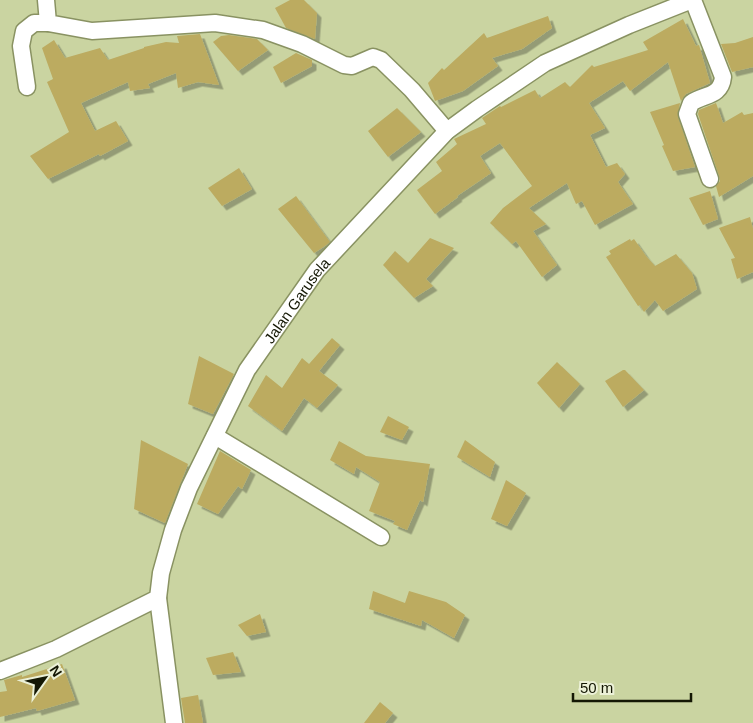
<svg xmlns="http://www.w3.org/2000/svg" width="753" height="723" viewBox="0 0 753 723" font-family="Arial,sans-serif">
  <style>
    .building { fill: #bcab61; filter: url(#shadow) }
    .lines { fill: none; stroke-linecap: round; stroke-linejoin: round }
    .street-casing { stroke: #899262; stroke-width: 19 }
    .street { stroke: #fff; stroke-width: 16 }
    .labels { text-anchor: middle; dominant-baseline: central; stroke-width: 4.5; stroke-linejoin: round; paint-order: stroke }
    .street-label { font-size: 15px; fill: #141704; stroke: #ecf1d8 }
  </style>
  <defs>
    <filter id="shadow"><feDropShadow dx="4.5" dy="4.5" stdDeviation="0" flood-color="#0004"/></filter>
  </defs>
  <rect width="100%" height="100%" fill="#cad4a1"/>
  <g class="building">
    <path d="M290,0H304L317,13L315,39L286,28L275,8Z"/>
    <path d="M548,16L552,28L522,49L492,58L498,66L463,91L435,101L428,83L442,68L444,70L484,33L487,38Z"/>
    <path d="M683,19L696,46L699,45L710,83L686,94L681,101L668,62L630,91L623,81L589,103L605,128L590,135L606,167L617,163L625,174L618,182L633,204L595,225L582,201L576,204L567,183L529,208L546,224L533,231L557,265L542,277L516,241L512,244L490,223L503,208L532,186L500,143L480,156L491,173L457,196L458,197L435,214L417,190L442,171L436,162L457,144L454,139L486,124L482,118L500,106L501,107L535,90L540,98L565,82L570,87L592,65L594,67L648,50L643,42Z"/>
    <path d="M200,34L219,85L198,82L178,88L176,73L148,84L150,88L130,91L128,82L81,103L95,131L116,121L128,141L100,156L99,154L48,179L30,156L69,132L47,82L53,79L42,48L54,40L65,58L100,48L108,60L144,48V47L166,42L179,43L177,36Z"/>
    <path d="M229,35L257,39L268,50L238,71L213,42L221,36Z"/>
    <path d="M753,37V67L732,72L721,44L735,43Z"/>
    <path d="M296,53L312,60V66L281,83L273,67Z"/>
    <path d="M680,103L678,117L695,167L673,171L662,146L664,145L650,112Z"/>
    <path d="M716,103L723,123L742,112L744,115L753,113V176L719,197L716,186L720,181L719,176L698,114L699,110Z"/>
    <path d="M397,108L421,132L388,157L368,131Z"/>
    <path d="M239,168L252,189L222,206L208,188Z"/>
    <path d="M710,191L718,219L703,225L689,198Z"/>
    <path d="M296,196L330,242L325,246L314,253L278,209Z"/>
    <path d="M750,217L753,229V272L737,279L731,259L735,258L719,228Z"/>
    <path d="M430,238L454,248L426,279L433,286L414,298L383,265L395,251L408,263Z"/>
    <path d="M630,239L631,241L634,239L646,256L655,266L676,254L692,273L697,289L663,311L655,300L644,312L640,305L638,306L606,257L611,254L609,251Z"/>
    <path d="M332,338L340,345L319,371L338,385L317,408L304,398L282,431L248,406L266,375L282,388L302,358L309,364Z"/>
    <path d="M199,356L234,374L213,414L188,404Z"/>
    <path d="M557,362L580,384L559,408L537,383Z"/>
    <path d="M623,370H625L644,390L623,407L605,381Z"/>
    <path d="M388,416L409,427L402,440L380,432Z"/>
    <path d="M141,440L188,464L165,523L134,509Z"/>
    <path d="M465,440L495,462L490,477L457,457Z"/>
    <path d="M339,441L366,456L430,464L423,502L420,500L407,530L393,524L395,521L369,511L380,482L356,467L354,474L330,460Z"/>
    <path d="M220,451L251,470L242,489L238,486L218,514L197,504Z"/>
    <path d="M506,480L526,493L507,526L491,519Z"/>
    <path d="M373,591L405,603L409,591L446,602L465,615L454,638L422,620L421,626L369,609Z"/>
    <path d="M260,614L266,632L247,636L238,625Z"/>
    <path d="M233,652L241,672L213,675L206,658Z"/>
    <path d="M62,664L75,700L37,711L36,708L0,717V692L7,691L4,680L22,675V677Z"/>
    <path d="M198,695L203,723H185L181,698Z"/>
    <path d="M380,702L393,713L385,723H364Z"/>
  </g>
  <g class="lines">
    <g class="street-casing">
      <g id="street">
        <path d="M46,0L48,23L92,31L215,23L263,30L302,44L344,65L352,66L373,57L381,60L412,90L447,131"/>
        <path d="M693,0L723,77C721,97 704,94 691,103L687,114L710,179"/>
        <path d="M27,87L21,46L24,31L34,23H48"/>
        <path d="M215,436L381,537"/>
        <path d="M158,598L174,723"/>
        <path id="s1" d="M0,671L56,649L158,598L161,573L173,530L189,488L247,370L317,270L447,131L477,109L545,63L629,25L692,0"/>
      </g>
    </g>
    <use href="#street" class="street"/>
  </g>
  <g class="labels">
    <g class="street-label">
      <text stroke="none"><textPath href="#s1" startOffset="506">Jalan Garusela</textPath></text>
    </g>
  </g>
  <g transform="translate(45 678) rotate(57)" stroke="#ecf1d8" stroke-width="4" paint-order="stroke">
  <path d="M0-4L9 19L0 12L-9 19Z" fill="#141704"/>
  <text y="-8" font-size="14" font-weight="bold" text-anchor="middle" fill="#141704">N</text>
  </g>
  <path d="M573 693v8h118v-8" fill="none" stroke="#141704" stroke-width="2.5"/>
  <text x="580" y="693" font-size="15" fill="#141704" stroke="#ecf1d8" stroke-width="4" paint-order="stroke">50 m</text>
</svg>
